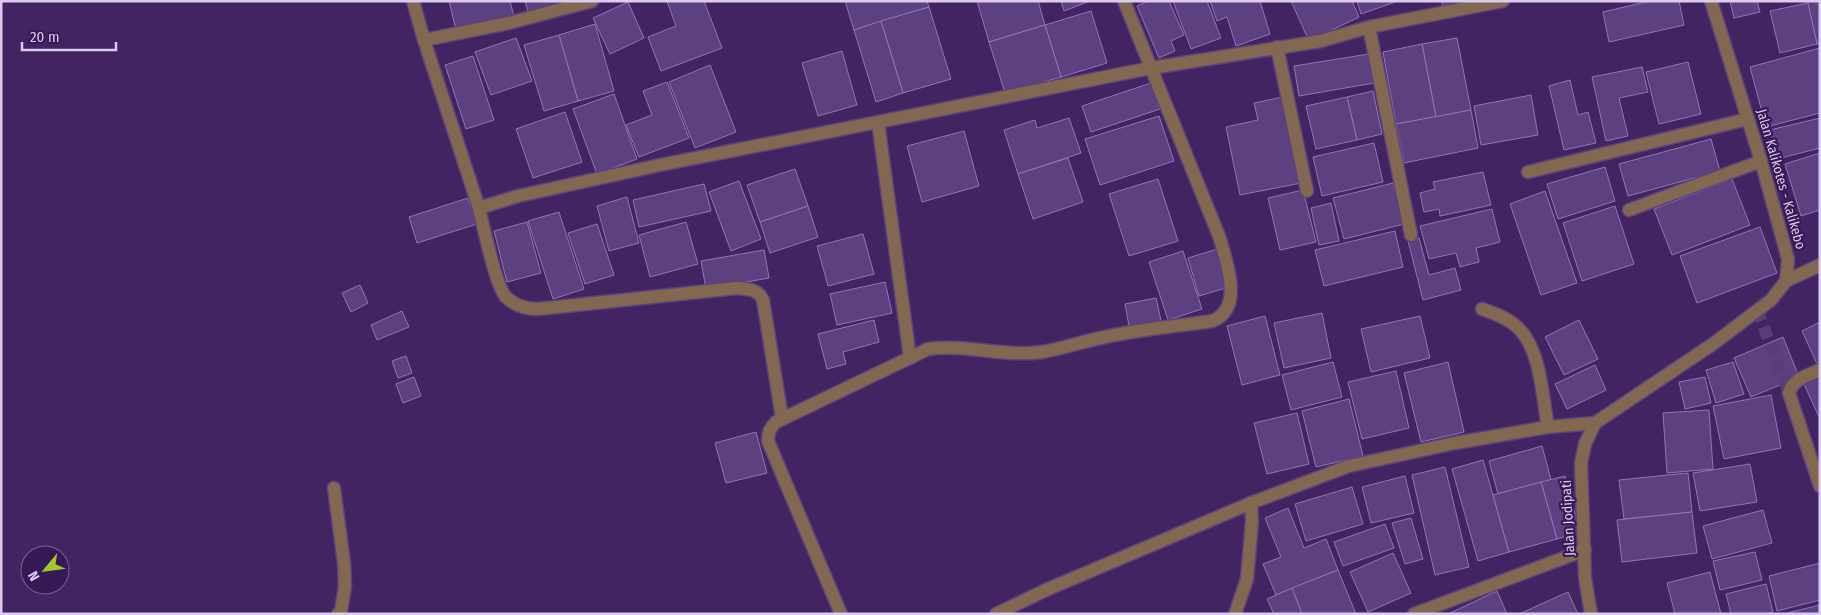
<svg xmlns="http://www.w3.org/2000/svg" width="1821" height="615" viewBox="0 0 1821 615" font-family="'Fira Sans Condensed',sans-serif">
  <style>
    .building { fill: #5c407f; stroke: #9275b9 }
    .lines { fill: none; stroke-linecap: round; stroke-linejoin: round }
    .minor-tunnel { stroke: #583d76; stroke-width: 12; stroke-dasharray: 12 6; stroke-linecap: butt }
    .minor-casing { stroke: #5d427b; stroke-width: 15 }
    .minor { stroke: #826851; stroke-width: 12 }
    .labels { text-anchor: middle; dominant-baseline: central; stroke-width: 4.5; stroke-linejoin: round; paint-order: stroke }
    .street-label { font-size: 14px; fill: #daccf0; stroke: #371955 }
  </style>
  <rect width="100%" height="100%" fill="#412461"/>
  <g class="building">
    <path d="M449,1H510L514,17L456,30Z"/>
    <path d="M525,1H575L529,15Z"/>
    <path d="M667,1H704L722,48L661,71L648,37L676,26Z"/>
    <path d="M845,1H927L929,7L854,30Z"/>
    <path d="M977,1H1038L1045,25L989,42Z"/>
    <path d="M1061,1H1090L1064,11Z"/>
    <path d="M1148,1H1169L1184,35L1171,41L1175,51L1159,58L1137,6Z"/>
    <path d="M1173,1H1207L1221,38L1191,49Z"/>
    <path d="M1210,1H1260L1270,34L1236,46L1227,17L1217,21Z"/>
    <path d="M1291,1H1352L1359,17L1309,41Z"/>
    <path d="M1357,1H1398L1361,14Z"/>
    <path d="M1442,1H1463L1443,7Z"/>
    <path d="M1650,1H1679L1684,25L1609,42L1603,12Z"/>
    <path d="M1730,1H1757L1760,12L1734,18Z"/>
    <path d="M1807,1H1820V44H1817Z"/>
    <path d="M628,2L644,38L610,54L593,18Z"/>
    <path d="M1808,3L1817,44L1780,53L1770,11Z"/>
    <path d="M929,7L951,79L903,93L881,21Z"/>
    <path d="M1091,11L1107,63L1061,77L1045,25Z"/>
    <path d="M881,21L903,93L876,102L854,30Z"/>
    <path d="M595,24L614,91L578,101L559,35Z"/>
    <path d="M1045,25L1061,77L1005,93L989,42Z"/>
    <path d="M559,35L578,101L544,111L524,45Z"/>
    <path d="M516,38L532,81L491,95L475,52Z"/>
    <path d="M1457,38L1471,110L1436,117L1422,44Z"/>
    <path d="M1422,44L1436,117L1396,124L1383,52Z"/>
    <path d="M1820,48V113L1766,127L1750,67Z"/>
    <path d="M842,51L857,105L818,116L802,63Z"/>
    <path d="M1369,54L1374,83L1299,96L1294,66Z"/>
    <path d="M473,56L494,120L466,129L445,65Z"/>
    <path d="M1688,62L1701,114L1659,124L1646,72Z"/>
    <path d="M710,65L736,132L695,148L669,82Z"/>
    <path d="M1642,67L1648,92L1619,98L1628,136L1606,141L1592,77Z"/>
    <path d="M1570,80L1578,115L1588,112L1596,143L1564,150L1549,86Z"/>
    <path d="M667,82L689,138L639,157L626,125L652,115L643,91Z"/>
    <path d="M1151,83L1160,109L1091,132L1082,106Z"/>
    <path d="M1373,91L1382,134L1357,140L1347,97Z"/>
    <path d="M614,94L637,159L597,174L573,109Z"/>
    <path d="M1531,95L1538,135L1481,145L1474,106Z"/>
    <path d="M1283,97L1301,183L1240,195L1226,127L1258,120L1254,103Z"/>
    <path d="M1347,97L1357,140L1316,149L1306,106Z"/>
    <path d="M1471,110L1478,148L1404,163L1396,124Z"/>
    <path d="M565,112L582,162L533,178L516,129Z"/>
    <path d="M1159,116L1174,161L1100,185L1085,139Z"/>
    <path d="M1069,118L1081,153L1018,174L1004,130L1035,120L1037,128Z"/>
    <path d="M1820,118V148L1777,159L1770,130Z"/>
    <path d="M964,131L979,186L922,202L907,146Z"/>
    <path d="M1711,139L1720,171L1628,196L1619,164Z"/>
    <path d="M1374,143L1383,182L1322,196L1313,157Z"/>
    <path d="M1820,153V210L1801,216L1785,164Z"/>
    <path d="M1068,158L1083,202L1033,219L1018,174Z"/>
    <path d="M1605,167L1615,201L1558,219L1547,184Z"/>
    <path d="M795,169L808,206L760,222L747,185Z"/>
    <path d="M1483,172L1491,205L1440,216L1439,209L1424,212L1420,193L1435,189L1433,182Z"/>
    <path d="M1158,179L1178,241L1129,256L1109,194Z"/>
    <path d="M1732,179L1750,225L1672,255L1654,209Z"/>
    <path d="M739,181L761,239L731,251L709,192Z"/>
    <path d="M1393,183L1404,224L1344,239L1333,198Z"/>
    <path d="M704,184L711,211L639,227L633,200Z"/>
    <path d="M1303,190L1316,242L1280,250L1268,198Z"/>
    <path d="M1545,191L1577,283L1541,295L1510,204Z"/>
    <path d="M627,197L639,243L609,251L597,206Z"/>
    <path d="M468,198L477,224L417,243L409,217Z"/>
    <path d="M1331,203L1339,241L1319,245L1311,208Z"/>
    <path d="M808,206L818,237L770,253L760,222Z"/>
    <path d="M1615,206L1634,264L1582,281L1563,223Z"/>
    <path d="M1492,209L1500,242L1476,248L1479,262L1460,267L1456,253L1429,259L1420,226Z"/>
    <path d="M559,212L584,289L553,299L528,221Z"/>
    <path d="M527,222L541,273L507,282L494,231Z"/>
    <path d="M686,222L698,264L650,277L639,235Z"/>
    <path d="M597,224L614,275L585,284L568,233Z"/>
    <path d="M1760,227L1777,273L1697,303L1680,256Z"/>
    <path d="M1395,231L1403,267L1324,286L1315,250Z"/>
    <path d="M863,234L874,274L828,286L817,246Z"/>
    <path d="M1419,238L1429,275L1455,268L1461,290L1423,300L1408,241Z"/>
    <path d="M1217,249L1229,287L1199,296L1188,258Z"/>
    <path d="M764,250L769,278L706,289L701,261Z"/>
    <path d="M1183,251L1202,309L1168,320L1149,262Z"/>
    <path d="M885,282L892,313L837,325L830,294Z"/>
    <path d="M360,285L368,303L351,312L342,293Z"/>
    <path d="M1156,298L1162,325L1130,331L1125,304Z"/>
    <path d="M402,311L409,327L377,340L371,325Z"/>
    <path d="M1322,313L1331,358L1284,368L1274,323Z"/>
    <path d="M1265,316L1280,375L1242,385L1227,326Z"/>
    <path d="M1420,316L1430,358L1371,372L1361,329Z"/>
    <path d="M874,320L879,342L843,352L846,364L827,369L818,334Z"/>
    <path d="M1579,320L1598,359L1564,375L1545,337Z"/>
    <path d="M1820,322V363L1817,364L1802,331Z"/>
    <path d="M1783,337L1799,377L1751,397L1734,358Z"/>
    <path d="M406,356L412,373L398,378L392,361Z"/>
    <path d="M1333,362L1342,397L1291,410L1282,375Z"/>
    <path d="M1448,362L1464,432L1421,442L1404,373Z"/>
    <path d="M1733,362L1744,394L1716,403L1706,370Z"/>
    <path d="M1595,365L1606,390L1567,409L1555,384Z"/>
    <path d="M1396,371L1409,428L1362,439L1348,382Z"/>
    <path d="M414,377L421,396L403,403L396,384Z"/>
    <path d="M1705,377L1711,403L1685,409L1679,382Z"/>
    <path d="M1820,377V419L1804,384Z"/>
    <path d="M1771,395L1781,448L1724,459L1713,406Z"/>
    <path d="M1349,399L1363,456L1316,467L1302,411Z"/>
    <path d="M1709,410L1713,469L1667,473L1663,413Z"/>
    <path d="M1297,413L1309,464L1267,474L1254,423Z"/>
    <path d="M756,432L767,473L726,483L715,443Z"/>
    <path d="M1542,446L1551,480L1498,494L1489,461Z"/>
    <path d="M1483,460L1509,552L1478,561L1452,469Z"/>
    <path d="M1750,464L1757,502L1700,511L1693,473Z"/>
    <path d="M1445,467L1469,567L1435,575L1412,475Z"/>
    <path d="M1688,473L1692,512L1624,519L1619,480Z"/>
    <path d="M1405,476L1414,513L1371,523L1362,487Z"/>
    <path d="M1565,476L1580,532L1557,539L1541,482Z"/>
    <path d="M1541,482L1557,539L1509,552L1493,495Z"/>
    <path d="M1352,487L1363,524L1306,541L1295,504Z"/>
    <path d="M1288,508L1304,548L1326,539L1338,570L1276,595L1263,564L1281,557L1265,518Z"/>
    <path d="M1763,510L1772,543L1712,559L1703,526Z"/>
    <path d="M1692,512L1697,553L1622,562L1617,520Z"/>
    <path d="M1411,518L1423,559L1405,564L1392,523Z"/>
    <path d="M1385,524L1394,548L1343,566L1334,542Z"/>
    <path d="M1755,552L1762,580L1720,590L1713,561Z"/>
    <path d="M1393,553L1411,593L1368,612L1350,572Z"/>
    <path d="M1820,563V600L1777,611L1769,576Z"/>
    <path d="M1338,570L1356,614H1302L1292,588Z"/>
    <path d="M1710,572L1721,614H1675L1667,583Z"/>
    <path d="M1766,584L1773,612L1764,614H1731L1726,594Z"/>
    <path d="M1292,588L1302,614H1274L1267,599Z"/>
    <path d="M1497,591L1507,614H1448Z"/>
    <path d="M1568,592L1578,614H1519Z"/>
    <path d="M1820,605V614H1783Z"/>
  </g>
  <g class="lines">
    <path class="minor-tunnel" d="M1757,310L1789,393"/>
    <g class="minor-casing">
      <g id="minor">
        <path d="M413,1L424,40L479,208L518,196L660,165L1151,68L1321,41L1369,27L1503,1"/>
        <path d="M1369,27L1411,235"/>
        <path d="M424,40L509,23L592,1"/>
        <path d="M1277,47L1307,191"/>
        <path d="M878,122L910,358"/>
        <path d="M1528,172L1748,119"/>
        <path d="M479,208C483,225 496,287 506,297C515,306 526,309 538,309L737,288C748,289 758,289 763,300L782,418"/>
        <path d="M1629,210L1761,161"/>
        <path d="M1786,281L1820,265"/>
        <path d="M1482,309C1493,313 1506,317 1516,326C1541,347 1542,396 1548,427"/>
        <path d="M1820,370C1808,375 1793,379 1789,393L1820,486"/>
        <path d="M334,488L344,563L345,586L341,611L338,614"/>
        <path d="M841,614L768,441C768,432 770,428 776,422L928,349C965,344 1005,357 1042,352C1065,348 1087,340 1110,336C1143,329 1178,326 1212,321C1245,309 1226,260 1219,236L1124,1"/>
        <path d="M996,614L1048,589L1251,503L1349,466L1455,443L1548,427L1595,423L1713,344L1771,300L1786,281L1788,259L1761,161L1711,1"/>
        <path d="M1235,614L1247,579L1252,521L1251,503"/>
        <path d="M1414,614L1585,550"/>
        <path d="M1591,614L1585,578L1581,463L1585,444L1595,423"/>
      </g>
    </g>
    <use href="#minor" class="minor"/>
  </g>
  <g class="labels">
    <g class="street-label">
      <text transform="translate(1781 179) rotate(74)">Jalan Kalikotes - Kalikebo</text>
      <text transform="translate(1568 518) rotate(-93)">Jalan Jodipati</text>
    </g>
  </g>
  <rect width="1821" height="615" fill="none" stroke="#daccf0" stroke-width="5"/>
  <g transform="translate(45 570) rotate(241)"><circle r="24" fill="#371955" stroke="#786193"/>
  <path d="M0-4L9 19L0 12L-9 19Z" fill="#a2c928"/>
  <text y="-8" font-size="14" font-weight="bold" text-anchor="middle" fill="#daccf0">N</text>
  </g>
  <path d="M22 42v8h94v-8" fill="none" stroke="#daccf0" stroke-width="2.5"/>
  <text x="30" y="42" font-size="15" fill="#daccf0" stroke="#371955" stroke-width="4" paint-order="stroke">20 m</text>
</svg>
